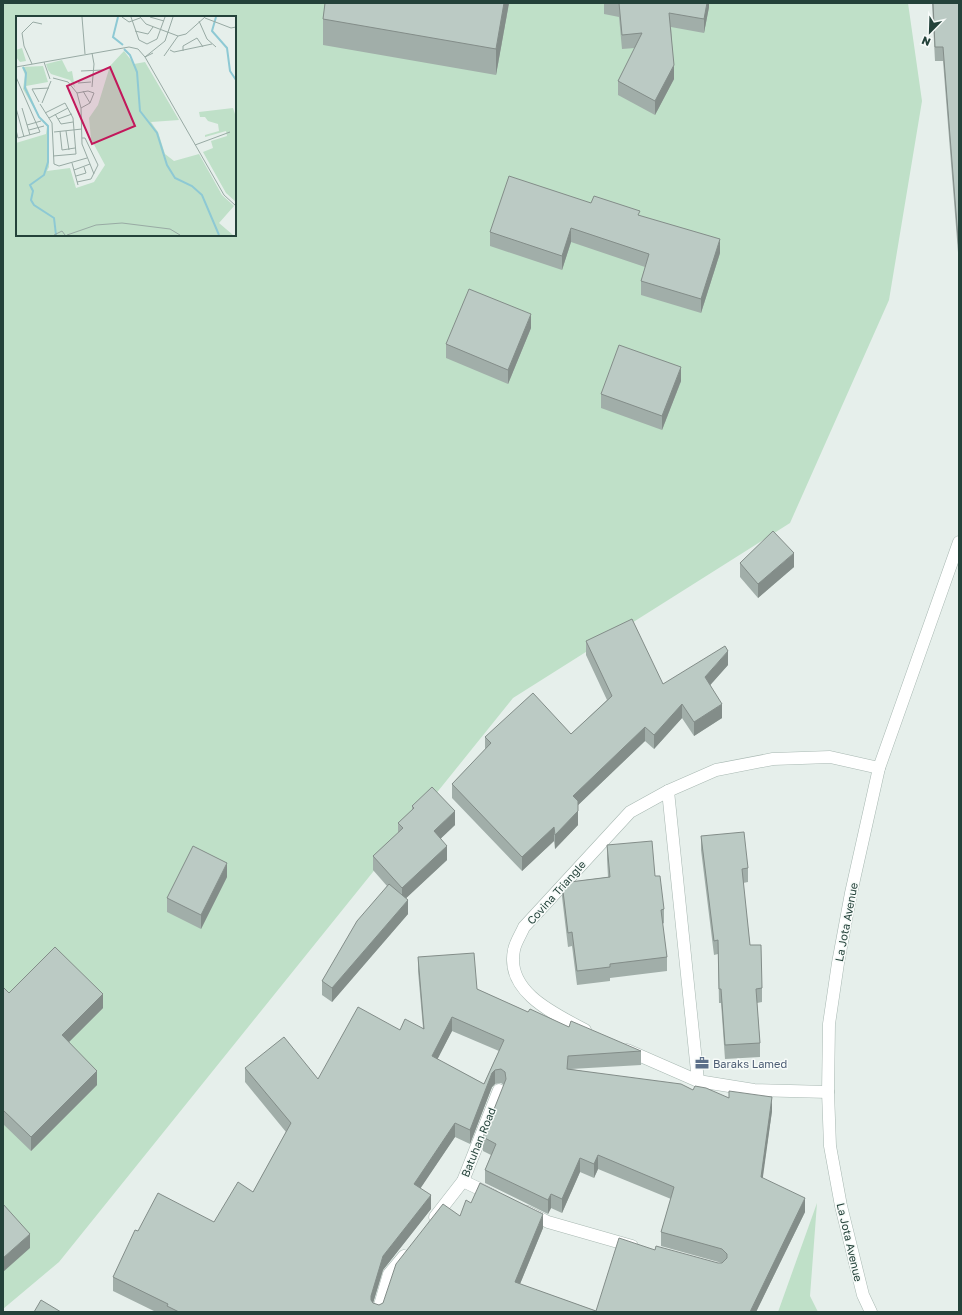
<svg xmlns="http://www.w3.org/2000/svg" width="962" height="1315" viewBox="0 0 962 1315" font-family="'Golos Text',sans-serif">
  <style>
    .green { fill: #bfe0c8; fill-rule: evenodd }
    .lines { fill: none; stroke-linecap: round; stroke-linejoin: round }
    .minor-casing { stroke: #a8b8b2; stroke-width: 13 }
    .minor { stroke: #fff; stroke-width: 12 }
    .wall { fill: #a1aea9; fill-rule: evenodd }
    .shaded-wall { fill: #838d89 }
    .building { fill: #bbcac4; stroke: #838d89; fill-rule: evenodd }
    .labels { text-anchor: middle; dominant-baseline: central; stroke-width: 3; stroke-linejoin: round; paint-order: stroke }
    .street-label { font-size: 11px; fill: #24423a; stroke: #f7fbf9 }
    .service-label { font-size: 11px; fill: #4e5e75; stroke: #f7fbf9; text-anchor: start }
    .inset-river { fill: none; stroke: #8ec9d4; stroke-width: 2 }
    .inset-road { fill: none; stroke: #98aaa4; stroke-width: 1 }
    .view { fill: #c2185b; fill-opacity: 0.15; stroke: #c2185b; stroke-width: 2 }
    .inset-edge { fill: none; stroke: #24423a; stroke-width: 2 }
  </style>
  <rect width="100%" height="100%" fill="#e6efeb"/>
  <g class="green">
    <path d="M3,3H908L922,101L889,300L790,523L513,698L59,1262L3,1309ZM17,17H235V235H17Z"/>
    <path d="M817,1203L810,1296L818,1312H778Z"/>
  </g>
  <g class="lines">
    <g class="minor-casing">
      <g id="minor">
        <path d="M668,791L698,1081"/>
        <path d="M585,1030C555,1014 505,992 514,950C515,943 521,934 524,927L630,812L668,791L716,770L773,759L830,757L879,768"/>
        <path d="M627,1050L698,1081L754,1090L828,1092"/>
        <path d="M463,1181L492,1195"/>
        <path d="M528,1212L548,1222L632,1246"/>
        <path d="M435,1217L463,1181L499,1090"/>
        <path d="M378,1312L389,1274L404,1256"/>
        <path d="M871,1312L863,1295L841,1206L830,1146L828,1092L829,1024L838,963L851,893L879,768L959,542"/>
      </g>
    </g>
    <use href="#minor" class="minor"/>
  </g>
  <g class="wall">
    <path d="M325,3H509L496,75L323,45V19Z"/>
    <path d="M604,3H709V7L704,33L671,27L674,79L655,115L618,95V81L635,48L622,49L619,17L604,14Z"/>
    <path d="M932,3H959V265L943,61H935Z"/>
    <path d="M591,203L640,216L720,253L701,313L641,295V281L645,267L571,242L562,270L490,246V232Z"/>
    <path d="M531,328L508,384L446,358V344Z"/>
    <path d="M681,381L662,430L601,408V394Z"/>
    <path d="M740,563L794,567L758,598L740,577Z"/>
    <path d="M586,641L663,684L728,665L710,685L722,718L694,736L682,718L654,749L645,741L578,805V825L555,849L554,841L522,871L452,798V784L485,750V737L571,734L607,700L586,655Z"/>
    <path d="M412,806L455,825L441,838L447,860L406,898L408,914L332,1002L322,995V981L387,886L373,870V856L398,833V823L412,810Z"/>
    <path d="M701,836L748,868V882L743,883L750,945L762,988V1002L757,1003L760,1043V1057L725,1059L721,1003H719L718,954L714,955L701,850Z"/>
    <path d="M607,845L664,909V923L662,924L667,957V971L610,978V981L577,985L572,946L568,947L562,897V883L608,877L607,859Z"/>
    <path d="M227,877L201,929L167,912V898Z"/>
    <path d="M418,957L477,989L528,1012L569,1027L641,1051V1065L571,1069L693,1090L729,1098V1091L772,1111L762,1178L805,1212L756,1312H156L113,1291V1277L138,1231L214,1222L253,1192L286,1132L245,1082V1068L318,1079L400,1030L423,1028L418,971ZM452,1031L499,1051L484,1084L437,1059ZM501,1083L504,1085L483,1137V1151L491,1155L485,1170V1183L548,1214L551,1208L562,1213L580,1172L594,1178L598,1169L671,1199L661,1232V1246L722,1263H718L655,1250L596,1311L520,1284L543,1228L460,1216L383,1303L379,1305L373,1303L383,1270L431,1209L420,1188L455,1137L470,1144L492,1087L495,1084Z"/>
    <path d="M3,987L9,993L103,1008L69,1042L97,1085L31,1151L3,1124Z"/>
  </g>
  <g class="shaded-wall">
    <path d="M504,3H509L496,75V49Z"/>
    <path d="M707,3H709V7L704,33V19Z"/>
    <path d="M674,65V79L655,115V101Z"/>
    <path d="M571,228V242L562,270V256Z"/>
    <path d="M720,239V253L701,313V299Z"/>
    <path d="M531,314V328L508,384V370Z"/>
    <path d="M681,367V381L662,430V416Z"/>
    <path d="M794,553V567L758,598V584Z"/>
    <path d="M728,651V665L705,691V677Z"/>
    <path d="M682,704V718L654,749V735Z"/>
    <path d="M722,704V718L694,736V722Z"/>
    <path d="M645,727V741L573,810V796Z"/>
    <path d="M455,811V825L434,845V831Z"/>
    <path d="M578,811V825L555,849V835Z"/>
    <path d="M554,827V841L522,871V857Z"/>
    <path d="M447,846V860L402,902V888Z"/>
    <path d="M227,863V877L201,929V915Z"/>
    <path d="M408,900V914L332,1002V988Z"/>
    <path d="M103,994V1008L62,1049V1035Z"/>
    <path d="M452,1017V1031L432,1070V1056Z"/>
    <path d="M495,1070V1084L492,1087L470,1144V1130L492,1073Z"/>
    <path d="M97,1071V1085L31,1151V1137Z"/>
    <path d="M772,1097V1111L761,1191V1177Z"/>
    <path d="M455,1123V1137L414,1198V1184Z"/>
    <path d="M598,1155V1169L594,1178V1164Z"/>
    <path d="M580,1158V1172L562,1213V1199Z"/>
    <path d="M551,1194V1208L548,1214V1200Z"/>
    <path d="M431,1195V1209L383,1270L371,1310V1296L383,1256Z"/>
    <path d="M805,1198V1212L756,1312H750Z"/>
    <path d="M543,1214V1228L515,1296V1282Z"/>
    <path d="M30,1234V1248L3,1272V1258Z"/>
  </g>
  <g class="building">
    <path d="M325,3H504L496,49L323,19Z"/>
    <path d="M619,3H707L704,19L669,13L674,65L655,101L618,81L642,33L622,35Z"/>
    <path d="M933,3H959V251L943,47H935Z"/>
    <path d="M509,176L591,203L594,196L640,211L638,215L720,239L701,299L641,281L649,254L571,228L562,256L490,232Z"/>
    <path d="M469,289L531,314L508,370L446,344Z"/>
    <path d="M619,345L681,367L662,416L601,394Z"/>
    <path d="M773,531L794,553L758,584L740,563Z"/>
    <path d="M632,619L663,684L725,646L728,651L705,677L722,704L694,722L682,704L654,735L645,727L573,796L578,801V811L555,835L554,827L522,857L452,784L491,743L485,737L533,693L571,734L612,696L586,641Z"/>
    <path d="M432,787L455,811L434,831L447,846L402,888L373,856L403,828L398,823L414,808L412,806Z"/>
    <path d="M744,832L748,868L742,869L750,945H761L762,988L756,989L760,1043L725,1045L721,989H719L718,940L714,941L701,836Z"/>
    <path d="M652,841L655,876H660L664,909L661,910L667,957L610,964V967L577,971L572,932L568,933L562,883L610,877L607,845Z"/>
    <path d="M193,846L227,863L201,915L167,898Z"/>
    <path d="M389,884L408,900L332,988L322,981L357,921Z"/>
    <path d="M55,947L103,994L62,1035L97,1071L31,1137L3,1110V987L9,993Z"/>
    <path d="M474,953L477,989L528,1012L530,1009L569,1027L571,1021L641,1051L568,1056L567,1069L681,1084L693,1090L695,1086L706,1088L729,1098V1091L772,1097L761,1177L805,1198L750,1312H179L167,1306L168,1304L113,1277L135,1230L138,1231L158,1193L214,1222L238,1182L253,1192L291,1123L245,1068L284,1037L318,1079L358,1007L400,1030L405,1019L424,1029L418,957ZM452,1017L504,1040L484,1084L432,1056ZM501,1069L505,1072L506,1079L483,1137L496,1144L485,1170L548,1200L551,1194L562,1199L580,1158L594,1164L598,1155L674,1187L661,1232L722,1249L727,1254V1258L722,1263H718L656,1246L655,1250L619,1238L596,1311L515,1282L543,1214L480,1183L471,1203L466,1200L460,1216L443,1204L396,1264L383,1303L379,1305L373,1303L371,1300V1296L383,1256L431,1195L414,1184L455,1123L470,1130L492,1073L495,1070Z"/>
    <path d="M3,1204L30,1234L3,1258Z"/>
    <path d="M41,1300L61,1312H34Z"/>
  </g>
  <defs>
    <g id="office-bare" transform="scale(1.08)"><path d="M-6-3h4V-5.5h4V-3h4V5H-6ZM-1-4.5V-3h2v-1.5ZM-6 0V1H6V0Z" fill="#5c6f8a" stroke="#f7fbf9" stroke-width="2.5" paint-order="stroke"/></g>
  </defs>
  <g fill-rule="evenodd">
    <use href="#office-bare" x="702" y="1063"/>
  </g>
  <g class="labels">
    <g class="street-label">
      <text transform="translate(556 892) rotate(-48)">Covina Triangle</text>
      <text transform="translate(846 922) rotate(-79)">La Jota Avenue</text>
      <text transform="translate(478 1142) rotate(-68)">Batuhan Road</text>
      <text transform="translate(850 1242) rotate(77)">La Jota Avenue</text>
    </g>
    <g class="service-label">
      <text x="713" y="1063">Baraks Lamed</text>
    </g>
  </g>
  <g transform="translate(16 16)">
    <rect width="220" height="220" fill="#e6efeb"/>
    <path d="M6,32L10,45L4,46L0,41V34ZM108,35L118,48L129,46L163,104L135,106L142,116L149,138L158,145L183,138L206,179L218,190L203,207L217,219H0V127L30,118L31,110L23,101L7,73L9,59L6,51L27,50L32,66L10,70L23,100L32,109L33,151L31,155L54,152L60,172L78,166L89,149L75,123L73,102L82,89L94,50ZM46,44L52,56L56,55L59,72L54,64L35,58L32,54L30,48ZM217,92L220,101V186L210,177L187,136L197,132L195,125L211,120L210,115L189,121V119L203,115L202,108L192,105L189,101H184L183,96Z" fill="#bfe0c8"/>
    <path class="inset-river" d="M102,1L97,21L107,29M200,1L196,15L211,32L214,55L220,64M108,33L114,39L121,56L124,95L141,117L151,149L159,162L176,170L186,179L203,219M7,51L10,57L9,72L23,101L32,110V146L28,159L14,169L17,175L15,184L18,189L38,202L40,219"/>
    <path class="inset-road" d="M66,1L69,38M106,1L113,6L124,2M115,1L123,24L131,28L141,23L149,1M124,1L130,8L162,20L170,18L189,1M134,1L148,5M189,2L215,12L220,11M183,5L191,23L200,31M119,15L132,18L137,11M154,34L158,36L196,28M167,35V30L181,22L187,31M137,37L129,41L149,25L157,1M148,40L162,20M28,46L34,63M16,48L8,30L6,17L17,6L26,8M0,51L113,31L122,33L129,41L208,179L220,190M65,55L87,54M0,61L24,116L2,122L0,114M37,62L52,66L61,77L65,92L66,128L78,158M62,67L75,66M76,71L78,48L76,37M67,75L74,87M61,77L72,75L78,77L74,87L65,92M23,86L16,73L33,72M26,87L35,65M24,88L36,107L38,148L43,150L71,142M0,92L8,121M6,92L14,119M29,97L49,87L57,102L60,138L37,140M39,98L45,108L57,106M33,102L52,92M42,103L56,98M11,109L25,105M13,114L28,110M44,115L46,134L59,132M50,115L53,134M38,116L66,113M179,129L214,116M56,147L62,169M58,154L74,148M60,160L70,157L68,151M61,166L75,163L82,149L69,122H66M38,219L46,215L49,219M51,219L80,209L106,207L154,213L164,219"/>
    <path class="view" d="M94,51L119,110L76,128L51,70Z"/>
    <rect width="220" height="220" class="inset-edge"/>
  </g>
  <rect width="962" height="1315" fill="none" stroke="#24423a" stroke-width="8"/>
  <g transform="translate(930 32) rotate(203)" stroke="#f7fbf9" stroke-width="3" paint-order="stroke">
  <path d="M0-3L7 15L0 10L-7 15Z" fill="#24423a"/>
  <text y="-6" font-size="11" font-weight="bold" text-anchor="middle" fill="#24423a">N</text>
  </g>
</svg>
